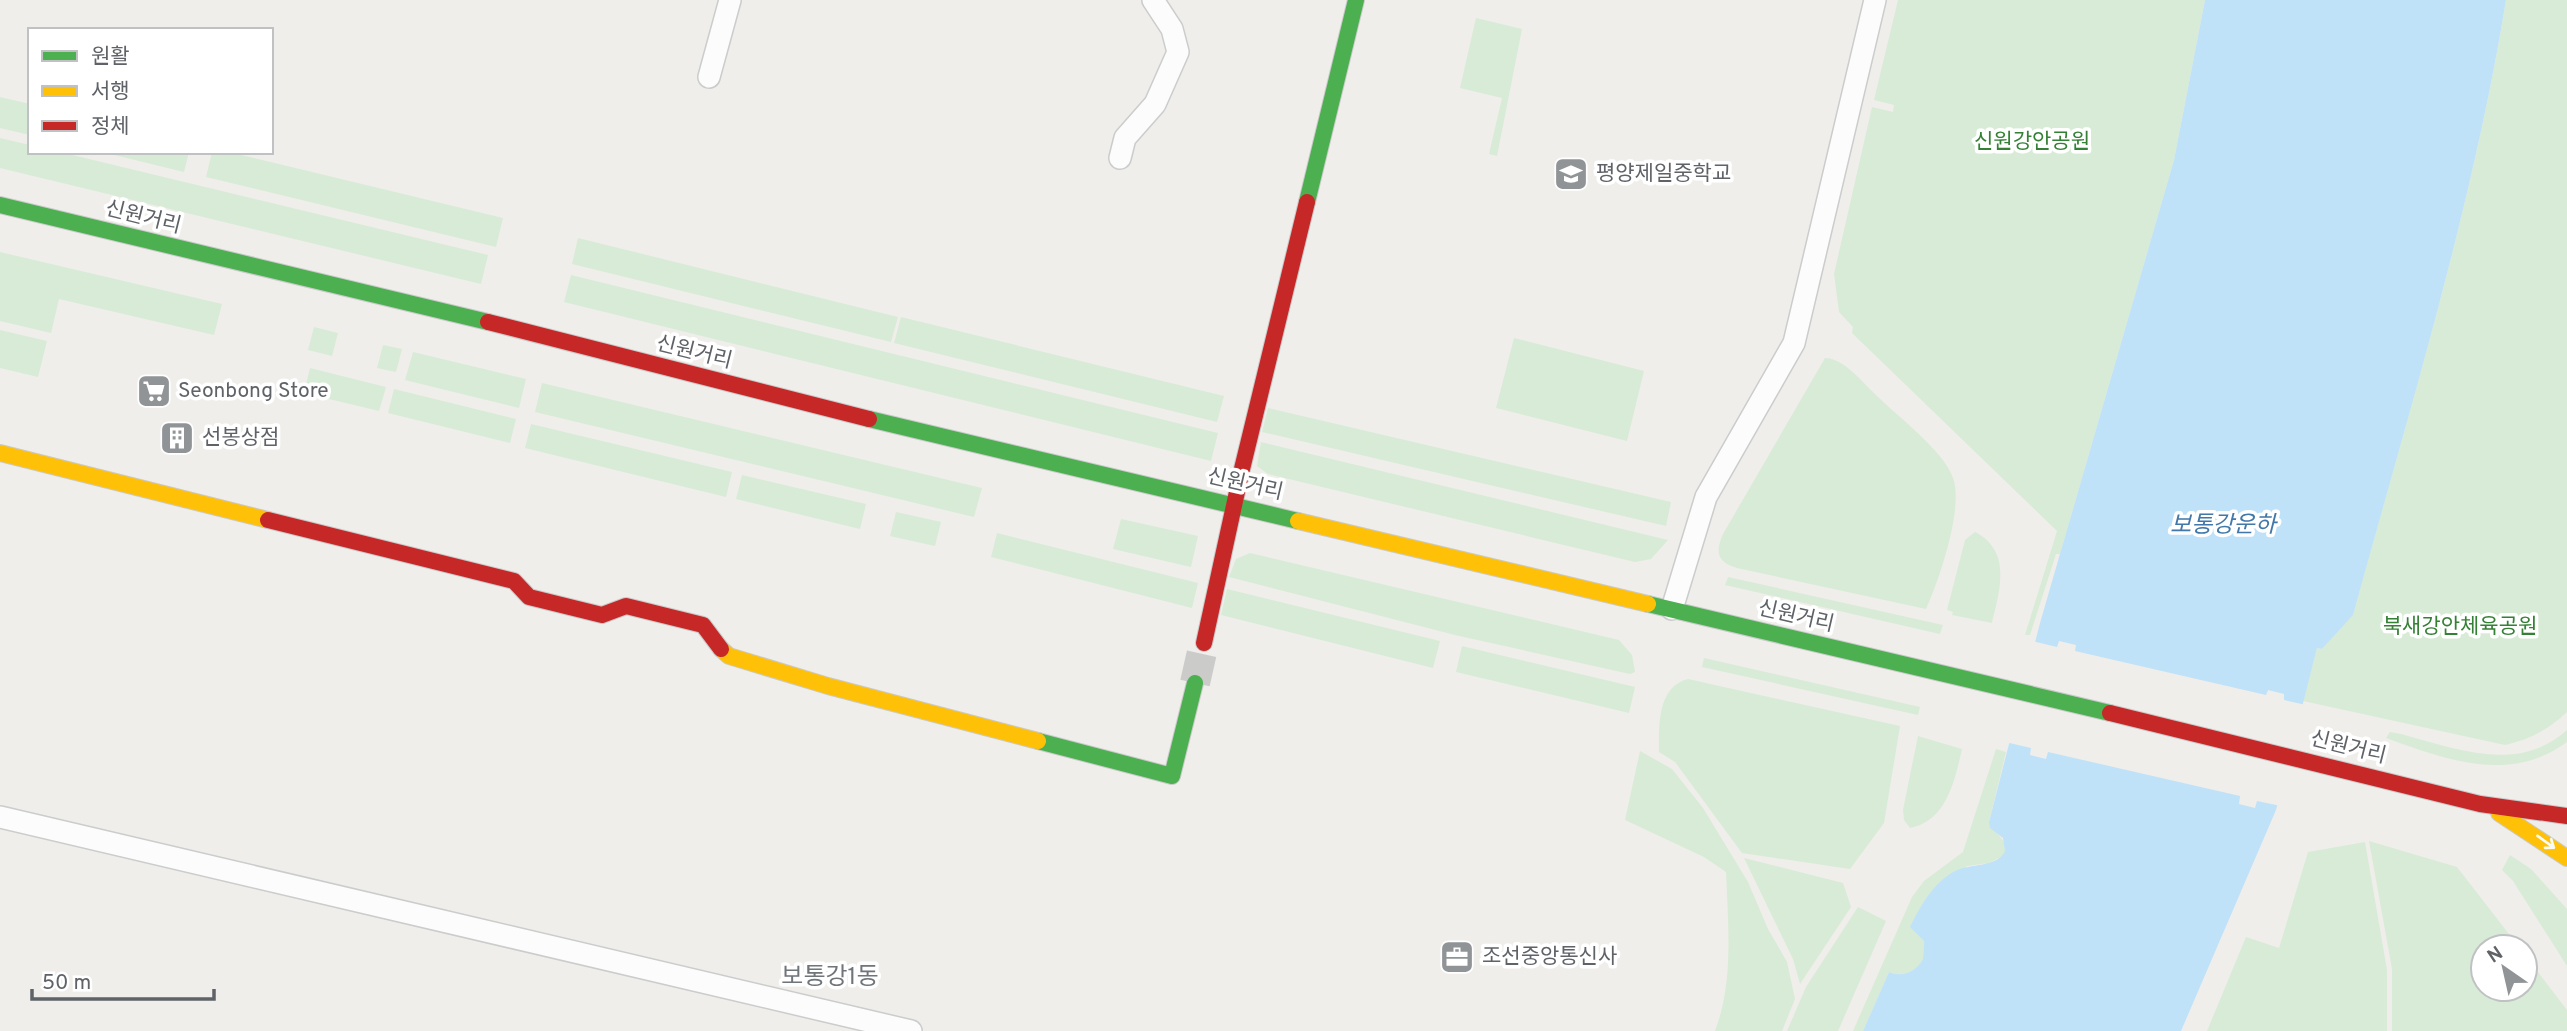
<svg xmlns="http://www.w3.org/2000/svg" width="2567" height="1031" viewBox="0 0 2567 1031" font-family="Overpass,'Noto Sans KR',sans-serif">
  <style>
    .green { fill: #d8ebd6 }
    .water { fill: #bfe2f8 }
    .pier { fill: #efeeea }
    .lines { fill: none; stroke-linecap: round; stroke-linejoin: round }
    .secondary-tunnel { stroke: #cbcbca; stroke-width: 30; stroke-dasharray: 30 15; stroke-linecap: butt }
    .street-casing { stroke: #cbcccc; stroke-width: 24 }
    .fast-casing { stroke: #cacacb; stroke-width: 18 }
    .slow-casing { stroke: #cacacb; stroke-width: 18 }
    .jam-casing { stroke: #cacacb; stroke-width: 18 }
    .street { stroke: #fdfcfc; stroke-width: 21 }
    .fast { stroke: #4caf50; stroke-width: 16 }
    .slow { stroke: #ffc107; stroke-width: 16 }
    .jam { stroke: #c62828; stroke-width: 16 }
    .oneway { stroke: #f6fbf6 }
    .labels { text-anchor: middle; dominant-baseline: central; stroke-width: 7; stroke-linejoin: round; paint-order: stroke }
    .park-label { font-size: 21px; fill: #348135; stroke: #fff }
    .poi-label { font-size: 21px; fill: #5f6368; stroke: #fff; text-anchor: start }
    .street-label { font-size: 21px; fill: #5f6368; stroke: #fff }
    .water-label { font-size: 23px; font-style: italic; fill: #4278a9; stroke: #fff }
    .quarter-label { font-size: 24px; fill: #70757a; stroke: #fff }
  </style>
  <rect width="100%" height="100%" fill="#efeeea"/>
  <g class="green">
    <path d="M1898,0H2205L2174,160L2060,554H2056L2030,635H2025L2057,531L1852,333L1853,327L1839,312L1834,274L1872,107L1893,112L1894,105L1874,100Z"/>
    <path d="M2506,0H2567V712C2548,730 2530,739 2505,745L2303,701L2317,648L2322,649L2353,614C2409,411 2472,209 2506,0Z"/>
    <path d="M1476,18L1522,29L1497,156L1489,154L1502,98L1460,88Z"/>
    <path d="M0,97L30,104V135L0,128Z"/>
    <path d="M0,138L30,145V152H60L488,255L481,284L0,168Z"/>
    <path d="M102,152H189L184,172Z"/>
    <path d="M212,152H229L503,218L496,247L206,177Z"/>
    <path d="M578,238L898,317L891,342L572,264Z"/>
    <path d="M0,252L222,304L214,335L59,299L51,333L0,321Z"/>
    <path d="M571,275L1218,433L1211,461L564,302Z"/>
    <path d="M901,317L1224,396L1217,422L894,343Z"/>
    <path d="M314,327L338,333L332,356L308,350Z"/>
    <path d="M0,330L47,341L38,377L0,368Z"/>
    <path d="M1514,338L1644,371L1627,441L1496,408Z"/>
    <path d="M383,345L402,349L396,372L377,368Z"/>
    <path d="M413,352L526,379L519,408L405,380Z"/>
    <path d="M1825,358C1844,358 1863,383 1876,395C1897,416 1944,451 1953,478C1964,507 1939,581 1926,609L1737,568C1717,562 1715,552 1723,534Z"/>
    <path d="M310,368L386,387L379,411L304,393Z"/>
    <path d="M542,383L982,488L974,517L535,412Z"/>
    <path d="M394,389L516,419L510,443L388,413Z"/>
    <path d="M1268,408L1671,502L1666,526L1262,432Z"/>
    <path d="M531,424L732,472L726,497L525,448Z"/>
    <path d="M1261,442L1668,540L1651,559L1635,562L1268,474L1257,466Z"/>
    <path d="M742,475L866,504L860,529L736,499Z"/>
    <path d="M896,512L941,522L935,546L890,536Z"/>
    <path d="M1121,519L1198,536L1191,567L1113,549Z"/>
    <path d="M1975,532C2012,551 2000,591 1992,623L1952,615L1953,612L1947,610L1965,540Z"/>
    <path d="M997,533L1198,583L1192,608L991,557Z"/>
    <path d="M1250,553L1619,640L1632,655L1635,672L1630,674L1455,635L1229,577L1236,559Z"/>
    <path d="M1728,577L1943,625L1940,634L1725,585Z"/>
    <path d="M1227,589L1440,641L1433,668L1221,615Z"/>
    <path d="M1462,646L1635,687L1629,713L1456,672Z"/>
    <path d="M1704,658L1920,707L1918,715L1702,667Z"/>
    <path d="M1688,679L1900,726L1884,823L1850,869L1742,853L1675,762L1659,752C1659,725 1657,687 1688,679Z"/>
    <path d="M2567,730V742C2510,784 2447,760 2386,738L2390,732L2401,734C2458,749 2518,774 2567,730Z"/>
    <path d="M1918,736L1962,749C1955,779 1947,821 1910,828L1904,820L1903,810Z"/>
    <path d="M1996,749L2006,752L1989,822L2007,846L2003,856L1989,863L1967,866L1911,927L1924,941L1923,959C1916,971 1904,978 1889,972L1863,1031H1853L1912,897L1924,881L1963,852Z"/>
    <path d="M1640,751L1672,769L1703,808L1748,882L1768,929L1787,962L1795,999L1782,1031H1715C1734,982 1728,924 1726,872L1704,857L1625,820Z"/>
    <path d="M2369,841L2457,867L2519,947H2483V989H2525V955L2567,1010V1031H2392V969Z"/>
    <path d="M2365,842L2387,970V1031H2207L2246,937L2279,948L2308,852Z"/>
    <path d="M2510,855L2531,869L2567,909V966L2513,881L2502,870Z"/>
    <path d="M1744,858L1843,883L1851,907L1800,984L1793,959Z"/>
    <path d="M1858,907L1886,921L1838,1031H1787L1806,987Z"/>
  </g>
  <path class="water" d="M2205,0H2506C2472,209 2409,411 2353,615L2322,649L2317,648L2276,810L2181,1031H1863L1889,972C1904,978 1916,971 1923,959L1924,941L1910,927C1921,905 1933,883 1955,871C1970,863 1997,868 2005,851L2003,838L1990,828L1989,822L2040,623L2174,160Z"/>
  <path class="pier" d="M2032,641L2057,647L2059,641L2076,645L2075,651L2266,695L2268,690L2284,694V700L2306,705L2281,806L2257,801L2255,808L2239,804L2240,796L2048,752L2046,759L2030,755L2031,748L2005,742Z"/>
  <g class="lines">
    <path class="secondary-tunnel" d="M1195,683L1204,643"/>
    <g class="street-casing">
      <g id="street">
        <path d="M709,77L730,0"/>
        <path d="M1120,158L1125,138L1155,104L1178,52L1172,29L1153,0"/>
        <path d="M1672,609L1706,497L1794,343L1875,0"/>
        <path d="M0,817L911,1031"/>
      </g>
    </g>
    <g class="fast-casing">
      <g id="fast">
        <path d="M1307,202L1356,0"/>
        <path d="M0,205L488,322"/>
        <path d="M869,419L1298,521"/>
        <path d="M1648,604L2110,713"/>
        <path d="M1038,741L1172,776L1195,683"/>
      </g>
    </g>
    <g class="slow-casing">
      <g id="slow">
        <path d="M0,453L268,520"/>
        <path d="M1298,521L1648,604"/>
        <path d="M721,649L729,656L828,686L1038,741"/>
        <path d="M2499,813L2567,858"/>
      </g>
    </g>
    <g class="jam-casing">
      <g id="jam">
        <path d="M488,322L869,419"/>
        <path d="M268,520L514,581L529,597L602,615L626,606L703,625L721,649"/>
        <path d="M1204,643L1242,469L1307,202"/>
        <path d="M2110,713L2480,804L2567,816"/>
      </g>
    </g>
    <use href="#street" class="street"/>
    <use href="#fast" class="fast"/>
    <use href="#slow" class="slow"/>
    <use href="#jam" class="jam"/>
  </g>
  <defs><path id="oneway-shaft" d="M-6 0H5M1.5-3L5.5 0L1.5 3" fill="none" stroke-width="1.6" stroke-linecap="round" stroke-linejoin="round" transform="scale(1.75)"/></defs>
  <use class="oneway" href="#oneway-shaft" transform="translate(2546 842) rotate(36)"/>
  <defs>
    <g id="school-square" transform="scale(1.75)"><rect x="-9" y="-9" width="18" height="18" rx="4" fill="#919496" stroke="#fff"/><path d="M0-5L7-2L0 1L-7-2ZM-4 1L0 2.5L4 1V4Q0 6-4 4Z" fill="#fff"/></g>
    <g id="supermarket-square" transform="scale(1.75)"><rect x="-9" y="-9" width="18" height="18" rx="4" fill="#919496" stroke="#fff"/><path d="M-6-5.5h2.5l.6 2H6L4.5 2H-2.5L-4.4-4H-6ZM-1.5 3.2a1.3 1.3 0 1 0 .1 0ZM3 3.2a1.3 1.3 0 1 0 .1 0Z" fill="#fff"/></g>
    <g id="building-square" transform="scale(1.75)"><rect x="-9" y="-9" width="18" height="18" rx="4" fill="#919496" stroke="#fff"/><path d="M-4-6H4V6H1V3H-1V6H-4ZM-2.5-4.3h1.7v1.8h-1.7ZM.8-4.3h1.7v1.8H.8ZM-2.5-1h1.7V.8h-1.7ZM.8-1h1.7V.8H.8Z" fill="#fff"/></g>
    <g id="office-square" transform="scale(1.75)"><rect x="-9" y="-9" width="18" height="18" rx="4" fill="#919496" stroke="#fff"/><path d="M-6-3h4V-5.5h4V-3h4V5H-6ZM-1-4.5V-3h2v-1.5ZM-6 0V1H6V0Z" fill="#fff"/></g>
  </defs>
  <g fill-rule="evenodd">
    <use href="#school-square" x="1571" y="174"/>
    <use href="#supermarket-square" x="154" y="391"/>
    <use href="#building-square" x="177" y="438"/>
    <use href="#office-square" x="1457" y="957"/>
  </g>
  <g class="labels">
    <g class="park-label">
      <text x="2032" y="142">신원강안공원</text>
      <text x="2460" y="627">북새강안체육공원</text>
    </g>
    <g class="poi-label">
      <text x="1596" y="174">평양제일중학교</text>
      <text x="178" y="391">Seonbong Store</text>
      <text x="202" y="438">선봉상점</text>
      <text x="1482" y="957">조선중앙통신사</text>
    </g>
    <g class="street-label">
      <text transform="translate(143 218) rotate(14)">신원거리</text>
      <text transform="translate(694 353) rotate(14)">신원거리</text>
      <text transform="translate(1245 485) rotate(13)">신원거리</text>
      <text transform="translate(1796 617) rotate(13)">신원거리</text>
      <text transform="translate(2348 748) rotate(14)">신원거리</text>
    </g>
    <g class="water-label">
      <text x="2223" y="526">보통강운하</text>
    </g>
    <g class="quarter-label">
      <text x="830" y="978">보통강1동</text>
    </g>
  </g>
  <rect x="28" y="28" width="245" height="126" fill="#ffffff" stroke="#bfc1c3" stroke-width="2"/>
  <rect x="42" y="51" width="35" height="10" fill="#4caf50" stroke="#bfc1c3" stroke-width="2"/>
  <text x="91" y="63" font-size="21" fill="#5f6368">원활</text>
  <rect x="42" y="86" width="35" height="10" fill="#ffc107" stroke="#bfc1c3" stroke-width="2"/>
  <text x="91" y="98" font-size="21" fill="#5f6368">서행</text>
  <rect x="42" y="121" width="35" height="10" fill="#c62828" stroke="#bfc1c3" stroke-width="2"/>
  <text x="91" y="133" font-size="21" fill="#5f6368">정체</text>
  <g transform="translate(2504 968) rotate(326)"><circle r="33" fill="#ffffff" stroke="#bfc1c3" stroke-width="2"/>
  <path d="M0-5L12 26L0 18L-12 26Z" fill="#919496"/>
  <text y="-10" font-size="19" font-weight="bold" text-anchor="middle" fill="#5f6368">N</text>
  </g>
  <path d="M32 989v10h182v-10" fill="none" stroke="#5f6368" stroke-width="3.5"/>
  <text x="42" y="989" font-size="21" fill="#5f6368" stroke="#ffffff" stroke-width="5" paint-order="stroke">50 m</text>
</svg>
